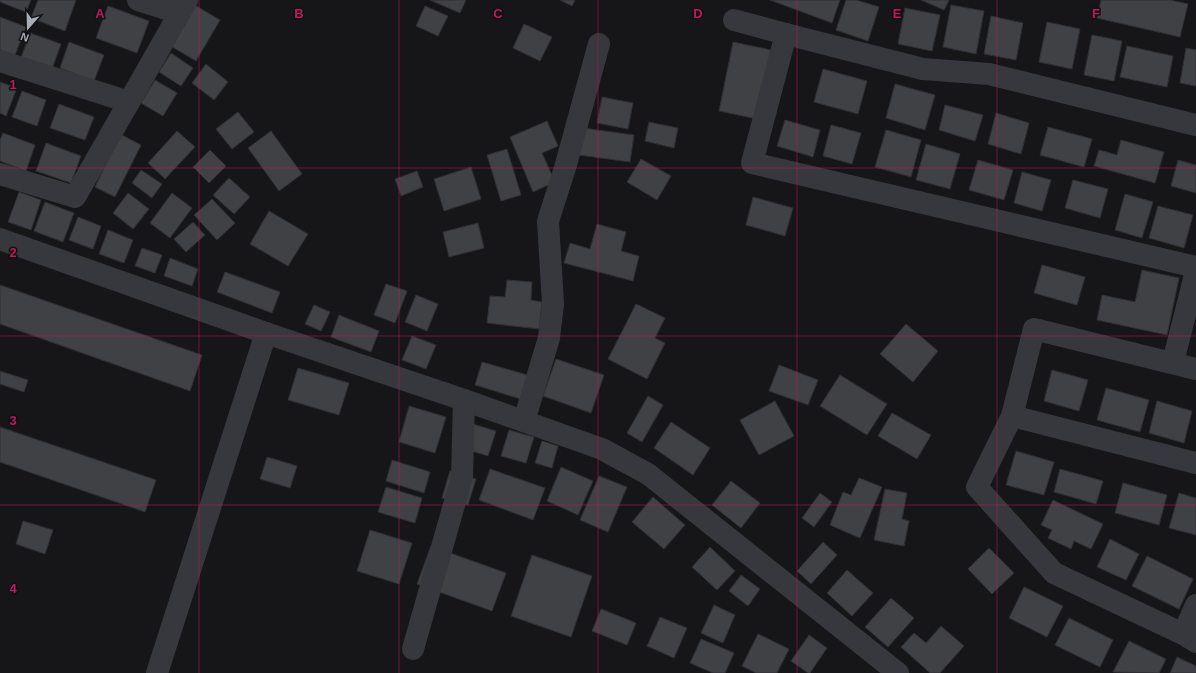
<svg xmlns="http://www.w3.org/2000/svg" width="1196" height="673" viewBox="0 0 1196 673" font-family="Helvetica,sans-serif">
  <style>
    .building { fill: #404145; stroke: #303034 }
    .lines { fill: none; stroke-linecap: round; stroke-linejoin: round }
    .street { stroke: #37383d; stroke-width: 22 }
    .grid { fill: none; stroke: #c2185b; stroke-width: 1; stroke-opacity: 0.55 }
    .grid-label { font-size: 13px; text-anchor: middle; font-weight: bold; fill: #c2185b; stroke: #111113; stroke-width: 3; stroke-linejoin: round; paint-order: stroke }
  </style>
  <rect width="100%" height="100%" fill="#161618"/>
  <g class="building">
    <path d="M0,0H31L26,12L0,2Z"/>
    <path d="M38,0H76L65,31L31,18Z"/>
    <path d="M430,0H466L460,13Z"/>
    <path d="M560,0H575L572,6Z"/>
    <path d="M770,0H840L832,23Z"/>
    <path d="M846,0H856L879,7L868,41L836,30Z"/>
    <path d="M921,0H949L944,10Z"/>
    <path d="M1101,0H1170L1188,4L1180,37L1097,18Z"/>
    <path d="M193,4L220,20L196,61L169,45Z"/>
    <path d="M951,5L984,11L976,54L943,47Z"/>
    <path d="M108,6L149,21L137,53L96,38Z"/>
    <path d="M425,6L448,16L438,36L416,26Z"/>
    <path d="M905,8L940,15L932,51L898,44Z"/>
    <path d="M991,16L1023,23L1016,60L984,54Z"/>
    <path d="M0,17L26,27L15,55L0,50Z"/>
    <path d="M1047,22L1080,29L1072,69L1039,62Z"/>
    <path d="M524,24L552,37L540,61L513,48Z"/>
    <path d="M30,33L61,44L52,69L21,58Z"/>
    <path d="M1092,35L1122,41L1114,81L1084,75Z"/>
    <path d="M69,42L104,55L94,81L60,68Z"/>
    <path d="M733,42L771,50L757,119L719,111Z"/>
    <path d="M1127,46L1173,56L1167,87L1120,77Z"/>
    <path d="M1186,48L1196,50V86L1180,83Z"/>
    <path d="M171,53L193,68L181,86L159,72Z"/>
    <path d="M206,64L228,82L214,100L192,83Z"/>
    <path d="M823,69L867,81L858,114L814,102Z"/>
    <path d="M155,80L177,93L163,116L141,103Z"/>
    <path d="M0,82L17,88L6,116L0,113Z"/>
    <path d="M895,84L935,95L925,130L886,118Z"/>
    <path d="M22,91L46,100L37,126L12,117Z"/>
    <path d="M602,97L633,103L628,129L597,123Z"/>
    <path d="M59,104L94,117L85,140L50,128Z"/>
    <path d="M945,105L983,115L975,141L939,130Z"/>
    <path d="M238,112L254,132L232,149L216,129Z"/>
    <path d="M996,113L1029,123L1021,154L988,144Z"/>
    <path d="M785,120L820,130L813,157L777,146Z"/>
    <path d="M547,121L558,146L542,153L555,182L533,192L510,137Z"/>
    <path d="M649,122L678,128L674,148L645,141Z"/>
    <path d="M831,125L861,133L852,164L823,156Z"/>
    <path d="M1048,127L1092,139L1084,167L1040,155Z"/>
    <path d="M583,128L634,135L630,162L579,155Z"/>
    <path d="M886,130L921,140L911,177L875,167Z"/>
    <path d="M177,131L195,147L165,179L148,163Z"/>
    <path d="M271,131L302,174L279,191L248,148Z"/>
    <path d="M3,133L35,145L26,171L0,161V140Z"/>
    <path d="M120,134L141,145L115,197L95,187Z"/>
    <path d="M1121,140L1164,152L1155,183L1094,166L1099,150L1117,155Z"/>
    <path d="M46,143L81,156L71,183L36,171Z"/>
    <path d="M926,144L960,154L950,189L916,180Z"/>
    <path d="M507,149L521,195L501,201L487,155Z"/>
    <path d="M210,150L226,166L209,183L193,167Z"/>
    <path d="M641,159L671,176L657,200L627,182Z"/>
    <path d="M978,160L1013,170L1004,200L969,190Z"/>
    <path d="M1178,160L1196,165V193L1171,186Z"/>
    <path d="M471,167L481,199L444,211L434,179Z"/>
    <path d="M141,170L162,184L152,198L132,183Z"/>
    <path d="M417,171L423,187L401,196L395,179Z"/>
    <path d="M1022,172L1051,180L1042,211L1014,203Z"/>
    <path d="M229,178L250,197L234,214L213,195Z"/>
    <path d="M1073,180L1108,189L1100,218L1065,208Z"/>
    <path d="M19,192L41,200L31,230L8,222Z"/>
    <path d="M128,193L149,209L133,229L113,213Z"/>
    <path d="M172,193L192,208L170,238L150,223Z"/>
    <path d="M1125,194L1153,202L1142,238L1115,230Z"/>
    <path d="M753,197L793,208L785,236L746,225Z"/>
    <path d="M212,199L235,223L217,240L194,215Z"/>
    <path d="M45,202L74,213L63,242L34,231Z"/>
    <path d="M1158,206L1193,215L1184,248L1149,238Z"/>
    <path d="M269,211L308,234L288,266L250,244Z"/>
    <path d="M78,217L101,226L93,249L69,240Z"/>
    <path d="M193,222L205,235L186,252L174,239Z"/>
    <path d="M478,223L484,248L449,257L443,232Z"/>
    <path d="M597,224L626,232L621,251L639,256L633,281L564,263L570,243L590,249Z"/>
    <path d="M108,230L133,240L124,263L99,254Z"/>
    <path d="M142,248L162,255L155,273L135,266Z"/>
    <path d="M170,258L198,269L192,286L164,276Z"/>
    <path d="M1042,265L1085,277L1077,305L1034,293Z"/>
    <path d="M1142,270L1179,278L1167,335L1097,320L1102,295L1135,302Z"/>
    <path d="M225,272L280,292L272,313L217,292Z"/>
    <path d="M507,280L532,282L531,300L542,302L539,329L487,323L490,296L505,297Z"/>
    <path d="M386,284L407,291L395,323L374,315Z"/>
    <path d="M0,285L202,355L190,391L0,324Z"/>
    <path d="M416,295L438,304L427,331L405,322Z"/>
    <path d="M636,304L665,318L655,338L665,343L647,379L608,359Z"/>
    <path d="M314,305L330,312L321,331L305,324Z"/>
    <path d="M339,315L379,331L371,352L331,337Z"/>
    <path d="M906,324L938,351L913,382L880,354Z"/>
    <path d="M412,336L436,345L426,369L402,360Z"/>
    <path d="M556,359L604,375L591,413L543,396Z"/>
    <path d="M482,362L531,376L524,400L475,385Z"/>
    <path d="M779,365L818,380L808,405L769,391Z"/>
    <path d="M298,368L349,383L339,415L288,400Z"/>
    <path d="M1052,370L1088,380L1079,411L1044,401Z"/>
    <path d="M0,371L28,380L24,392L0,384Z"/>
    <path d="M840,375L887,404L867,435L820,406Z"/>
    <path d="M1106,388L1149,400L1140,432L1097,420Z"/>
    <path d="M648,396L663,405L642,442L627,433Z"/>
    <path d="M775,401L794,436L759,455L740,420Z"/>
    <path d="M1157,401L1192,411L1184,443L1149,433Z"/>
    <path d="M409,406L446,417L435,453L399,442Z"/>
    <path d="M892,413L931,435L917,459L878,436Z"/>
    <path d="M466,422L496,431L488,456L459,447Z"/>
    <path d="M671,422L710,448L693,475L654,448Z"/>
    <path d="M0,427L156,480L145,512L0,462Z"/>
    <path d="M509,430L534,437L526,463L501,456Z"/>
    <path d="M542,441L558,446L552,468L535,463Z"/>
    <path d="M1016,451L1054,462L1044,495L1006,485Z"/>
    <path d="M267,457L297,466L290,488L260,479Z"/>
    <path d="M392,460L430,472L424,493L386,481Z"/>
    <path d="M561,467L593,481L578,515L547,501Z"/>
    <path d="M490,469L545,488L533,520L479,500Z"/>
    <path d="M1060,469L1103,481L1096,504L1054,492Z"/>
    <path d="M450,471L476,479L468,505L442,498Z"/>
    <path d="M599,476L627,487L608,532L580,520Z"/>
    <path d="M859,478L882,487L860,538L830,525L843,492L851,495Z"/>
    <path d="M731,481L760,503L741,528L712,505Z"/>
    <path d="M1123,483L1167,495L1159,525L1115,513Z"/>
    <path d="M386,487L422,498L415,523L378,512Z"/>
    <path d="M885,489L907,493L902,519L909,521L904,546L874,540Z"/>
    <path d="M820,493L832,502L814,527L802,518Z"/>
    <path d="M1179,493L1196,498V535L1169,528Z"/>
    <path d="M653,497L685,525L664,549L632,522Z"/>
    <path d="M1053,500L1103,524L1091,549L1074,541L1071,549L1048,538L1052,530L1041,525Z"/>
    <path d="M23,521L53,530L45,554L16,544Z"/>
    <path d="M370,530L412,543L399,584L357,571Z"/>
    <path d="M1110,539L1139,554L1126,580L1097,567Z"/>
    <path d="M823,542L837,555L811,584L797,571Z"/>
    <path d="M431,546L506,573L492,611L417,584Z"/>
    <path d="M710,547L735,571L717,590L692,567Z"/>
    <path d="M989,548L1014,573L992,594L968,569Z"/>
    <path d="M532,555L592,576L571,637L511,616Z"/>
    <path d="M1147,556L1193,579L1179,609L1132,586Z"/>
    <path d="M847,570L873,593L852,616L827,593Z"/>
    <path d="M741,575L760,589L748,606L729,591Z"/>
    <path d="M1024,587L1063,606L1047,637L1009,618Z"/>
    <path d="M891,598L914,618L888,647L865,627Z"/>
    <path d="M714,605L735,615L723,643L701,633Z"/>
    <path d="M601,609L636,623L627,645L592,631Z"/>
    <path d="M660,617L687,628L674,658L647,646Z"/>
    <path d="M1069,618L1113,640L1100,667L1055,645Z"/>
    <path d="M941,626L964,646L940,673H930L901,647L914,633L926,643Z"/>
    <path d="M758,634L789,649L777,673H756L742,666Z"/>
    <path d="M809,635L827,648L810,673H808L791,661Z"/>
    <path d="M701,639L734,653L725,673H713L690,663Z"/>
    <path d="M1129,641L1166,659L1159,673L1113,672Z"/>
    <path d="M1177,657L1196,666V673H1170Z"/>
  </g>
  <g class="lines">
    <g class="street">
      <path d="M138,0L179,13"/>
      <path d="M734,20L786,34L923,69L989,74L1196,125"/>
      <path d="M786,34L752,163L1196,267"/>
      <path d="M0,61L129,102"/>
      <path d="M0,174L75,197L187,0"/>
      <path d="M0,239L266,333L464,400L602,449L648,474L898,673"/>
      <path d="M1173,362L1196,271"/>
      <path d="M1196,369L1034,329L1012,416L977,487L1054,573L1183,634L1196,642"/>
      <path d="M1012,416L1196,463"/>
      <path d="M524,421L549,338L553,304L548,221L565,168L599,44"/>
      <path d="M1183,634L1196,605"/>
      <path d="M413,649L462,477L464,400"/>
      <path d="M157,673L266,333"/>
    </g>
  </g>
  <path class="grid" d="M199,0V673M399,0V673M598,0V673M797,0V673M997,0V673M0,168H1196M0,336H1196M0,505H1196"/>
  <g class="grid-label">
    <text x="100" y="18">A</text>
    <text x="299" y="18">B</text>
    <text x="498" y="18">C</text>
    <text x="698" y="18">D</text>
    <text x="897" y="18">E</text>
    <text x="1096" y="18">F</text>
    <text x="13" y="89">1</text>
    <text x="13" y="257">2</text>
    <text x="13" y="425">3</text>
    <text x="13" y="593">4</text>
  </g>
  <g transform="translate(28 28) rotate(200)" stroke="#111113" stroke-width="3" paint-order="stroke">
  <path d="M0-3L7 15L0 10L-7 15Z" fill="#a8adb8"/>
  <text y="-6" font-size="11" font-weight="bold" text-anchor="middle" fill="#a8adb8">N</text>
  </g>
</svg>
